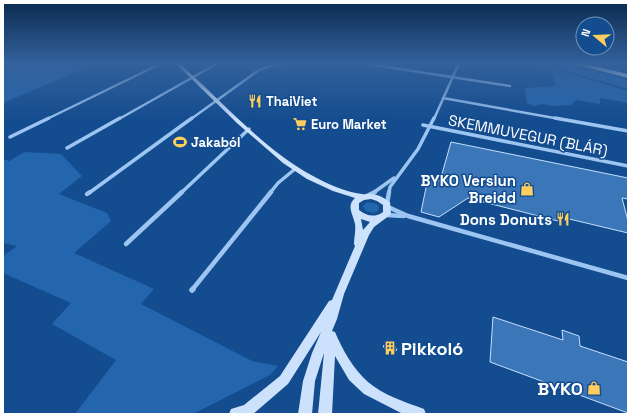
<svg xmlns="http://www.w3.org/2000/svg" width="631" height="417" viewBox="0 0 631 417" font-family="'Space Grotesk',sans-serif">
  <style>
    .green { fill: #2466ae }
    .building { fill: #3b76b9; stroke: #c4dffc }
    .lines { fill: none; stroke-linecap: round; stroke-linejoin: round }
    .street-far3 { stroke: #9dc5f1; stroke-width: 2.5 }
    .street-far2 { stroke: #9dc5f1; stroke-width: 3.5 }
    .street-far1 { stroke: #9dc5f1; stroke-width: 4.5 }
    .street { stroke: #9dc5f1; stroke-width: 5.5 }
    .secondary { fill: #cce2fc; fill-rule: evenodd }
    .highway { fill: #fff; fill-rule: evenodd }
    .labels { text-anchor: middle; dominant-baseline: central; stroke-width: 3; stroke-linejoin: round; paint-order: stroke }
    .far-poi-label { font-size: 13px; font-weight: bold; fill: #fff; stroke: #134c8f; text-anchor: start }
    .street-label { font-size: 15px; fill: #fff; stroke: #134c8f }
    .poi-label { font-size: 15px; font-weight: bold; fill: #fff; stroke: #134c8f; text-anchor: end }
    .near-poi-label { font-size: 18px; font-weight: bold; fill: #fff; stroke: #134c8f; text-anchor: start }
  </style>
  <rect width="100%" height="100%" fill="#134c8f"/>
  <g class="green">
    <path d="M3,63H97L3,103Z"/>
    <path d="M510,63H532L628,91V103L600,98V104L577,100L570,105L554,106L542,104L534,106L527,103L525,88L556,86L553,73L543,68Z"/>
    <path d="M540,63H568L628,80V89Z"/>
    <path d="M25,152L61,154L82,176L59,194L107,213L111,221L74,253L154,289L141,304L252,361L278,366L270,375L193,414H75L116,360L52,324L71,303L3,273V256L17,246L3,243V159L9,161Z"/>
    <path d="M367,202L377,204L379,207L378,211L374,213L366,211L363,206Z"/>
  </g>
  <g class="building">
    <path d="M451,142L628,178V199L622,198L628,221V233L561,217L562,222L468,198L439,217L421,212L428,178L440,181Z"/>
    <path d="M493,317L563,340L562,330L579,336L580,346L628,362V413L490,362Z"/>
    <path d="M391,341L397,350L389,354L383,346Z"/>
  </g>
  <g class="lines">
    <g class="street-far3">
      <path d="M361,63L510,86"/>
      <path d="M443,98L560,119"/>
      <path d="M47,119L162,63"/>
      <path d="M119,119L218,63"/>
      <path d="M191,119L259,70L273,65L290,63"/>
      <path d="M434,119L459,63"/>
    </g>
    <g class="street-far2">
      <path d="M555,118L628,131"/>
      <path d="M423,125L628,166"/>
      <path d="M10,137L49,118"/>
      <path d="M67,148L120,118"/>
      <path d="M89,193L192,118"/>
      <path d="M181,193L249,129"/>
      <path d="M270,193L278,183L295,169"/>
      <path d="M373,193L394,178"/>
      <path d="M389,193L390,187L418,149L434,118"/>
    </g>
    <g class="street-far1">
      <path d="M87,194L90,192"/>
      <path d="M367,196L375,192"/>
      <path d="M387,204L389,192"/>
      <path d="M388,207L408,216L628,278"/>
      <path d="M386,215L404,216"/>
      <path d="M126,244L182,192"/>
      <path d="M192,290L271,192"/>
    </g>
    <path class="street" d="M192,290L193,289"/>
    <path class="secondary" d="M175,63H179C221,100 264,150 313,176C328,184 345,192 362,194C365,195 368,193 371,194C378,194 384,198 390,202L391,213L390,215L374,227L369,235L344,294L337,319L332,331L335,332C342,349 354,370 368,382C383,395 405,402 424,409L426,414H403L364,394L349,380L335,356L332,414H318L324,353L315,381L312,414H298L303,381L312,353L321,332L288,384L253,414H229L231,409L244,405L280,376L329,301L332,300L355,246L354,244C354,238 356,231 355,224C353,214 346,206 355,198L333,191L307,179L283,163L238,124ZM371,199L377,201L383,205V212C375,218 366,216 359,210V203L364,200ZM361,219L370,222L363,230Z"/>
    <path class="highway" d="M570,63H580L628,74V78Z"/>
  </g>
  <linearGradient id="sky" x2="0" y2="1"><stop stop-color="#0a2a4f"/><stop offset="0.52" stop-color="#33619b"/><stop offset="1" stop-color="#33619b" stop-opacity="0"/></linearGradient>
  <rect width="631" height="121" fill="url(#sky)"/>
  <defs>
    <g id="restaurant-bare" transform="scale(1.08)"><path d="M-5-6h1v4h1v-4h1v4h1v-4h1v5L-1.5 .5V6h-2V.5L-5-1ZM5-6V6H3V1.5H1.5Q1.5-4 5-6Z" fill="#ffcd5e" stroke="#134c8f" stroke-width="2.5" paint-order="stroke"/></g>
    <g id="supermarket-bare" transform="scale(1.08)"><path d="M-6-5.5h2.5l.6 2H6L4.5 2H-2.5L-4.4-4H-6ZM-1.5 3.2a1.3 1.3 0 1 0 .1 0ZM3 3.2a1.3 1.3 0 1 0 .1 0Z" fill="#ffcd5e" stroke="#134c8f" stroke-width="2.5" paint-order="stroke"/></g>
    <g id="stadium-bare" transform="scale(1.08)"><path d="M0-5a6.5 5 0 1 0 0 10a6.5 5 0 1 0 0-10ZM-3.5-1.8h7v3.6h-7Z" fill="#ffcd5e" stroke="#134c8f" stroke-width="2.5" paint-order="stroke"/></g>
    <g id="shop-bare" transform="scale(1.08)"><path d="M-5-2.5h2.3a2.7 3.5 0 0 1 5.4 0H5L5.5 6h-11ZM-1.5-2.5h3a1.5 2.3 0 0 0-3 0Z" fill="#ffcd5e" stroke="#134c8f" stroke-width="2.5" paint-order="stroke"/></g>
    <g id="building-bare" transform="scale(1.08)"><path d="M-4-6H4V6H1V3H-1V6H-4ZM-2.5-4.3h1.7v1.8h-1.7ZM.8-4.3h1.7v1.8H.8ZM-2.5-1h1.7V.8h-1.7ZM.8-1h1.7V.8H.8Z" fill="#ffcd5e" stroke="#134c8f" stroke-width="2.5" paint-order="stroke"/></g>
  </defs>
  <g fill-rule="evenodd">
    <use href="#restaurant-bare" x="255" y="101"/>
    <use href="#supermarket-bare" x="300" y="124"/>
    <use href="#stadium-bare" x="180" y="142"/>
    <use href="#shop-bare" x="527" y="189"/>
    <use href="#restaurant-bare" x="563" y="219"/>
    <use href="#building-bare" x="390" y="348"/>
    <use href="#shop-bare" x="594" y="388"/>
  </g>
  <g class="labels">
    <g class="far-poi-label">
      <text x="266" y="101">ThaiViet</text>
      <text x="311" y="124">Euro Market</text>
      <text x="191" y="142">Jakaból</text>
    </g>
    <g class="street-label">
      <text transform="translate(528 135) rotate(11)">SKEMMUVEGUR (BLÁR)</text>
    </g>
    <g class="poi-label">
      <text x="516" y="180">BYKO Verslun<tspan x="516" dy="17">Breidd</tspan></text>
      <text x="552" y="219">Dons Donuts</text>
    </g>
    <g class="near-poi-label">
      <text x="401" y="348">Pikkoló</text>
      <text x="583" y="388" text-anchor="end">BYKO</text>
    </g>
  </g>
  <rect width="631" height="417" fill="none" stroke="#ffffff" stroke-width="8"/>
  <g transform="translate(595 36) rotate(289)"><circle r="19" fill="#134c8f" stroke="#7194bc"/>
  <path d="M0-3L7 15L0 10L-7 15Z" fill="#ffcd5e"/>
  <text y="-6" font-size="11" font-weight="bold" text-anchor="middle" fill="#ffffff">N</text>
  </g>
</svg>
